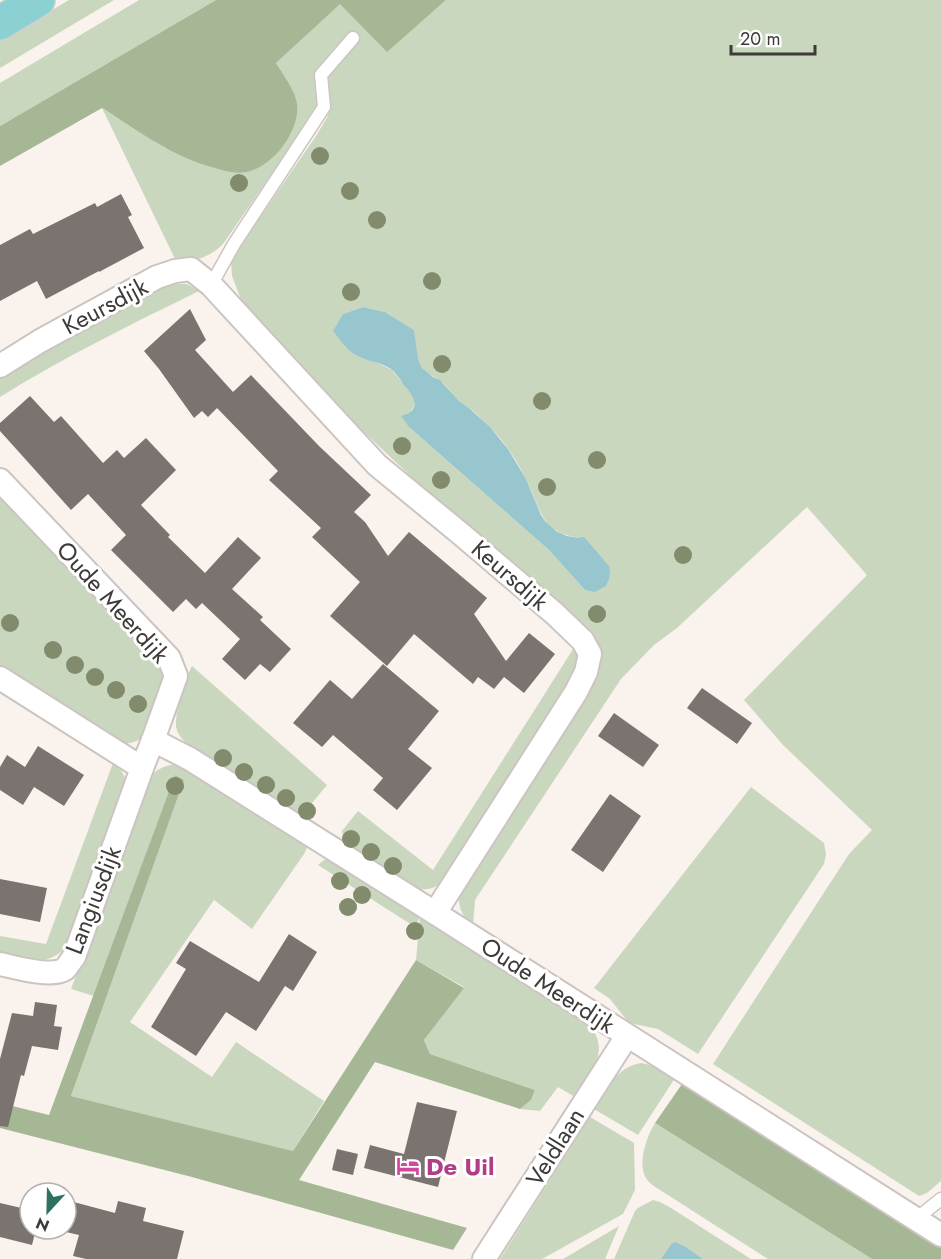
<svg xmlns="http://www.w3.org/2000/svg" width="941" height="1259" viewBox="0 0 941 1259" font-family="Jost,sans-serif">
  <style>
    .green { fill: #cad7bf; fill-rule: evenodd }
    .forest { fill: #a5b795 }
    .water { fill: #97c6ce }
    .building { fill: #7a736f }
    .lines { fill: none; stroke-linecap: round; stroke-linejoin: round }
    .lane-casing { stroke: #ccc4c0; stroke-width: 15 }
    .street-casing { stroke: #ccc4c0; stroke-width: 26 }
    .primary-casing { stroke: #d0d0cf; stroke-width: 36 }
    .lane { stroke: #fff; stroke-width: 12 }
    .street { stroke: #fff; stroke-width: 22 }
    .primary { stroke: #8bd1d4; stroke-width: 33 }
    .tree { fill: #828b6c }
    .labels { text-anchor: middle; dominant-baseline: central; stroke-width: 6; stroke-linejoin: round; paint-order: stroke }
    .street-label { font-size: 24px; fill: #3d3a38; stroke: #fff }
    .hotel-label { font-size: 24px; font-weight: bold; fill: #b23c85; stroke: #fff; text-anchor: start }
  </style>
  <rect width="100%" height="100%" fill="#faf2ed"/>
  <g class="green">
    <path d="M69,0H114L0,68V41Z"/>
    <path d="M139,0H216L0,126V83Z"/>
    <path d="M446,0H941V1181L927,1193L919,1196L713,1064L849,854L872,830L783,745L744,700L867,575L807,507L677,628L654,645L621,679L475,900L473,926C464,918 458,909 459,896L594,680L600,666L601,652L596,641L590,632L575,616L417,482L351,420L242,302L232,276L231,262L234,255L316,136L328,116L318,107L223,244C216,252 202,259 192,261C187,262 181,261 176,261L102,108L165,148L274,156L284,145L292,131L296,99L276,63L340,3L387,51ZM363,307L385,312L414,330C415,341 415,356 421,366C427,375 435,376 442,382C448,387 452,394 457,399C462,404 467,406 472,410C485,422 499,435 509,450C518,463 525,476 531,490C543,518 545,532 579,538L585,590L549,550L409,427L406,415C413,410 416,405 414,397L392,370L370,359L356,355L343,314Z"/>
    <path d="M167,284H187L199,291C132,324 64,357 0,397V374L85,324Z"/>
    <path d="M0,496L41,541L161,665L165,675L144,736C136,743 129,744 119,743L0,670Z"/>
    <path d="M575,646L579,654L578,670L446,879C435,889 427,891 414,888L344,844L342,831L358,811L433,870Z"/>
    <path d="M192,666L327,785L312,803V815L308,820L186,743C181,738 177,733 176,726C175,712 185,679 192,666Z"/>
    <path d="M113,763C123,770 126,777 127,789L68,945C47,969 27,959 0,954V936L46,944Z"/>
    <path d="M171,765H179L308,845L304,854L252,929L214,900L130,1022L212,1077L236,1042L324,1101L293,1151L71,1096L184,780L175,775L94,996L71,989L144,797C150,779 151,769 171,765Z"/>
    <path d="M751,787L824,843L826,854L824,864L698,1054L658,1029L629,1023L610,999L594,988Z"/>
    <path d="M330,859L590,1026C611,1051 590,1075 575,1097L558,1087L540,1111L520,1109L531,1100L535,1090L430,1054L424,1040L464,987L416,960L420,917L415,927L318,865L324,860Z"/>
    <path d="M641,1063L655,1066L675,1078L638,1135L594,1109C608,1088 615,1068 641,1063Z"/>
    <path d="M590,1117L634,1143L635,1190L623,1214L542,1259H500Z"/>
    <path d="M655,1123L872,1259H768L660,1190C655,1187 649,1183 646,1178C637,1163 647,1136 655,1123Z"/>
    <path d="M653,1200L660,1202L671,1208L751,1259H703L686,1247L671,1244L661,1259H614L635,1211L638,1208Z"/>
    <path d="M619,1226L605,1259H563Z"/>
  </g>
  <g class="forest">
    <path d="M216,0H446L387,52L340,4L276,63C282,73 293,88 296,99C301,116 291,137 280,150C272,159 259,170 246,172C235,174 225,171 215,168C172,157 139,131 102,108L0,166V126Z"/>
    <path d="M175,775L184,780L71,1096L293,1151L416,960L464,988L424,1040L430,1054L535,1090L531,1100L520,1109L375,1062L299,1180L467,1228L453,1250L192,1177L0,1128V1103L49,1115Z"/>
    <path d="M682,1084L941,1248V1259H872L655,1123Z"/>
  </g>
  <g class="water">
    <path d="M363,307L385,312L414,330L418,359L422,368L433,377L440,380L459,401L469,408L490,427L508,449L526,479L541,515L545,521L556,531L567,536L579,538L584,537L609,566L610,571L609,579L606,586L595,592L585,590L549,550L409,427L401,416C424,410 413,395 403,384C400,379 396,373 391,369C381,362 366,361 356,355C346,350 340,339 333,331L343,314Z"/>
    <path d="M675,1242L686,1247L703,1259H661L671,1244Z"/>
  </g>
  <g class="building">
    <path d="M121,194L132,215L128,217L144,248L99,272V271L46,299L37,281L0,301V245L30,229L33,234L95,203L97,207Z"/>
    <path d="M190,309L206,340L195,350L233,392L251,375L319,446L371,495L354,512L365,522L388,556L409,532L487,598L474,614L506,661L529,633L555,654L524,693L504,677L494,689L478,677L473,684L414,634L387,666L330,616L360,582L312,537L321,528L269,480L278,471L217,408L208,417L202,411L194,418L159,369L144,351Z"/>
    <path d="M30,396L54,422L61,416L103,463L117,450L124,458L146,438L176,470L141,505L170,535L168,537L205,573L238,537L261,558L232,589L263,617L260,620L291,649L270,672L260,664L245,680L222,659L240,639L202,603L196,609L186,599L173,612L111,550L126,535L88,494L71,510L0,431V423Z"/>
    <path d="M383,664L439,711L408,749L432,768L397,810L373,790L383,778L333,735L322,747L293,723L330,680L352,699Z"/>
    <path d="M702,688L752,723L737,744L687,708Z"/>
    <path d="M614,713L659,745L643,767L598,736Z"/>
    <path d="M38,746L84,775L64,806L34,787L23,805L0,790V767L7,755L25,767Z"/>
    <path d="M610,794L641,816L603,872L571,850Z"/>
    <path d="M0,879L47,888L40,922L0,914Z"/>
    <path d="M289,934L317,952L293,991L285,986L256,1031L226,1012L196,1056L151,1027L186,969L176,963L190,941L259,982Z"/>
    <path d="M35,1002L57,1005L54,1026L62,1027L58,1050L32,1046L24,1076L21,1075L8,1127L0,1126V1059L12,1013L33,1016Z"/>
    <path d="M417,1102L457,1111L438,1187L364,1168L370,1145L404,1154Z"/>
    <path d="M337,1149L358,1154L353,1175L332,1170Z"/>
    <path d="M66,1200L115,1213L118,1201L146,1208L143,1221L184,1231L177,1259H86L73,1256L79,1235L66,1232Z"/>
    <path d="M0,1203L30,1210V1229H36L32,1245L0,1237Z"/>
  </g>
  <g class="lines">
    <g class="lane-casing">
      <g id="lane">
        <path d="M211,285L234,244L324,107L321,75L353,38"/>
        <path d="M916,1219L941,1199"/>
      </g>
    </g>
    <g class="street-casing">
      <g id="street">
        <path d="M0,366L40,341L157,277L175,271L191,269L211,285L377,465L461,534L555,614L583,641L590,654L586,672L576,692L435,913"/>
        <path d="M0,480L169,658L176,676L153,740"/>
        <path d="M0,678L142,768L153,740L190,759L435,913L941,1235"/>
        <path d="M0,964C15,967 51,978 65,969C68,966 71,960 74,957L142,768"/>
        <path d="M484,1259L627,1036"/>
      </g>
    </g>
    <g class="primary-casing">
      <path id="primary" d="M0,23L38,0"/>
    </g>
    <use href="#lane" class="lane"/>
    <use href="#street" class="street"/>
    <use href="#primary" class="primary"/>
  </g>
  <g class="tree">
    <circle cx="320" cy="156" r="9"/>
    <circle cx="239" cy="183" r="9"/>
    <circle cx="350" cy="191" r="9"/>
    <circle cx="377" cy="220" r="9"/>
    <circle cx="432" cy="281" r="9"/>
    <circle cx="351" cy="292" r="9"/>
    <circle cx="442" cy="364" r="9"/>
    <circle cx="542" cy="401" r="9"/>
    <circle cx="402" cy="446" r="9"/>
    <circle cx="597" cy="460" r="9"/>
    <circle cx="441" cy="480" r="9"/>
    <circle cx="547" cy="487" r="9"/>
    <circle cx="683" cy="555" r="9"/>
    <circle cx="597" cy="614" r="9"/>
    <circle cx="10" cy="623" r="9"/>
    <circle cx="53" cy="650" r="9"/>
    <circle cx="75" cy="665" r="9"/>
    <circle cx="95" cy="677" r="9"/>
    <circle cx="116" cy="690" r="9"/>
    <circle cx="138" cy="704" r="9"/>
    <circle cx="223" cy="758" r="9"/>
    <circle cx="244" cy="772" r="9"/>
    <circle cx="266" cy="785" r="9"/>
    <circle cx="175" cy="786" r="9"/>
    <circle cx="286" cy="798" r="9"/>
    <circle cx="307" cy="811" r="9"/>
    <circle cx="351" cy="839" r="9"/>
    <circle cx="371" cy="852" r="9"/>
    <circle cx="393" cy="866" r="9"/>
    <circle cx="340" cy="881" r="9"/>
    <circle cx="362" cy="895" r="9"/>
    <circle cx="348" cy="907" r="9"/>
    <circle cx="415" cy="931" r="9"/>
  </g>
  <defs>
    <g id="hotel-bare" transform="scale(1.8)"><path d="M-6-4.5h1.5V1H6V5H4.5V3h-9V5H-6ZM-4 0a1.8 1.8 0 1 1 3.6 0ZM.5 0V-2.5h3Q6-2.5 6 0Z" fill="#d1479c" stroke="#fff" stroke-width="2.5" paint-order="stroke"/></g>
  </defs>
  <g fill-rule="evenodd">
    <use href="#hotel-bare" x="408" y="1166"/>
  </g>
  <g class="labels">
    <g class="street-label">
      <text transform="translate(105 306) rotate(-28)">Keursdijk</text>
      <text transform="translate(510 575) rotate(41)">Keursdijk</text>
      <text transform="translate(113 602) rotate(48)">Oude Meerdijk</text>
      <text transform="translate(93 900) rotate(-69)">Langiusdijk</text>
      <text transform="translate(548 985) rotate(33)">Oude Meerdijk</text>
      <text transform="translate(555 1147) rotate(-58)">Veldlaan</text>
    </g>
    <g class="hotel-label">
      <text x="426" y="1166">De Uil</text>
    </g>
  </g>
  <g transform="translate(48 1211) rotate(202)"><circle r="28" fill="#ffffff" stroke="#b1b0af" stroke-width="1.5"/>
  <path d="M0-4.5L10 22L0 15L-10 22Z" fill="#2f7160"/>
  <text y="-9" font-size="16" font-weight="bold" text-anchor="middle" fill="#3d3a38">N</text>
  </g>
  <path d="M731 45v9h84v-9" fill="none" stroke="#3d3a38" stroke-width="3"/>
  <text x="740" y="45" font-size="18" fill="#3d3a38" stroke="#ffffff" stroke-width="4.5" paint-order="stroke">20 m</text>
</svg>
